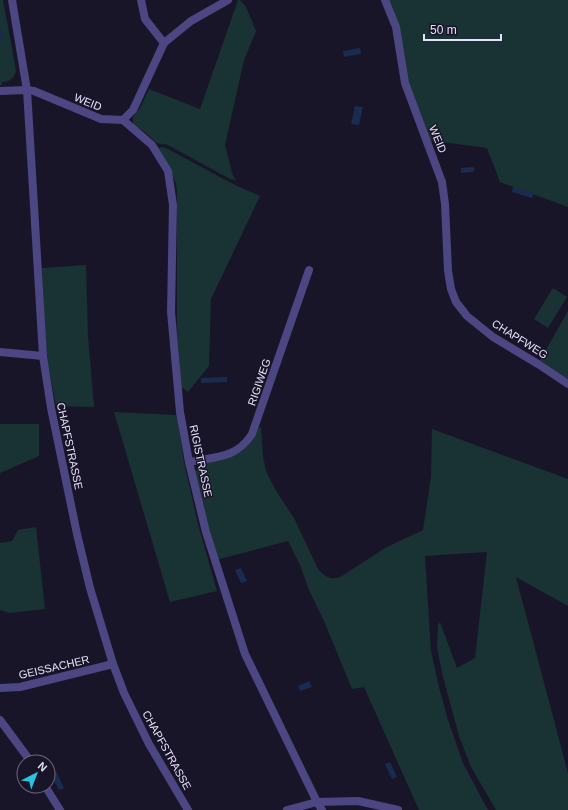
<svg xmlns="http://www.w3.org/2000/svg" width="568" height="810" viewBox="0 0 568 810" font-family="Helvetica,sans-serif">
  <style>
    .green { fill: #193233 }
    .water { fill: #192b4e }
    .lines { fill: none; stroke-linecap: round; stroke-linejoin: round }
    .stream { stroke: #192b4e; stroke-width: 3 }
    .street { stroke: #4c4682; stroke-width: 8 }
    .labels { text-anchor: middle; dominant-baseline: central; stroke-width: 3; stroke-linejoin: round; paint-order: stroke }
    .street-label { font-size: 11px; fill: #e6e1fb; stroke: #191529 }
  </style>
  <rect width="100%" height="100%" fill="#191529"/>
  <g class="green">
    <path d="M0,0H3L16,70C15,78 10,82 2,82V85H0Z"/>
    <path d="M238,0H240L246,7L256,31L244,60L225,145L233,176L236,180L230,179L168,145L157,143L141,129L139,128L137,129L133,124V117L140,108L149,89L200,109Z"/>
    <path d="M385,0H568V207L500,182L487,148L426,140L405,83L396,27Z"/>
    <path d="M162,147L166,148L233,184L260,196L211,299L209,366L188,392L181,387L177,328V192L176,184L169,166L158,148Z"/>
    <path d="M86,265L88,336L94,407L56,406L48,363L44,323L42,268Z"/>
    <path d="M553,288L567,297L548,328L534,319Z"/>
    <path d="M568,311V384L538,364Z"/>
    <path d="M114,412L177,415L184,462L198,524L217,591L170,602Z"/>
    <path d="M0,424H39V456L0,473Z"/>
    <path d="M259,427L261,428L263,456L266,471L275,489L295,520L318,569C325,577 331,581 342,576L385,548L423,530L431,477L432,429L568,479V606L516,577L568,773V810H496L471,767L459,736L442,673L437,647L438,625L440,622L457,668L475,658L487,552L425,556L431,651L439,687L448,720L463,763L488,810H419L364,687L352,689L324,621L309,590L300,565L288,541L216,560L195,472L201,464C227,458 249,456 259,427Z"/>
    <path d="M36,527L45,609L9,613L0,610V543L12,541L18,530Z"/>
  </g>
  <g class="water">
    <path d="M360,48L361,54L344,57L343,51Z"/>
    <path d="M355,106L363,107L359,125L351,124Z"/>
    <path d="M473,167L475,169L473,172L461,173V168Z"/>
    <path d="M513,187L534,193L532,198L512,192Z"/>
    <path d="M227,377V382L201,383V378Z"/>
    <path d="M241,568L247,581L241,583L235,570Z"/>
    <path d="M309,681L312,687L300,691L298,686Z"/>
    <path d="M390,762L397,777L392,779L385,764Z"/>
    <path d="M56,771L64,788L59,790L50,774Z"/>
  </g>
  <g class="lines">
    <path class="stream" d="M0,31L2,38"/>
    <g class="street">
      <path d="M12,0L27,90L43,356L51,408L77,534L90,588L113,664L124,693L149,744L188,810"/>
      <path d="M141,0L145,19L164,43"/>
      <path d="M385,0L396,27L405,83L442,182L445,204L448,271L451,289L456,302L467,316L493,337L538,364L568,384"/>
      <path d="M0,91L27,90L34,91L101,119L123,120L133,110L164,43L191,21L228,0"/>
      <path d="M123,120L152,145L168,171L173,205L171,312L180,412L189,462L206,532L245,654L317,802L358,801L398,810"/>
      <path d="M0,352L43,356"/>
      <path d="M189,462C216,457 237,458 252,434L309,270"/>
      <path d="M0,688L20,687L113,664"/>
      <path d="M0,720L31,762"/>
      <path d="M45,786L60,810"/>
      <path d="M287,810L317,802L322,810"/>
    </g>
  </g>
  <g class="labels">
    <g class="street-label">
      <text transform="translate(88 102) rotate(22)">WEID</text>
      <text transform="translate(438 139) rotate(67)">WEID</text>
      <text transform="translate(520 339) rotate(32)">CHAPFWEG</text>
      <text transform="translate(259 382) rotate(-71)">RIGIWEG</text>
      <text transform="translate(70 446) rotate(78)">CHAPFSTRASSE</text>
      <text transform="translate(201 461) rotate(78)">RIGISTRASSE</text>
      <text transform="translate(54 667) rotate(-13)">GEISSACHER</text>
      <text transform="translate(167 750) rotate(61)">CHAPFSTRASSE</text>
    </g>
  </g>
  <g transform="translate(36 774) rotate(42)"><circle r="19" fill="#191529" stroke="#6b677d"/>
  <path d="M0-3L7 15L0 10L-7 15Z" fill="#27c5e1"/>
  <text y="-6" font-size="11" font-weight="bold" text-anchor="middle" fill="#e6e1fb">N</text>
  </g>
  <path d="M424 34v6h77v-6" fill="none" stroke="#e6e1fb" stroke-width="2"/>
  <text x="430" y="34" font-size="12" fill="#e6e1fb" stroke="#191529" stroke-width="3" paint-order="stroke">50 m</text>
</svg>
